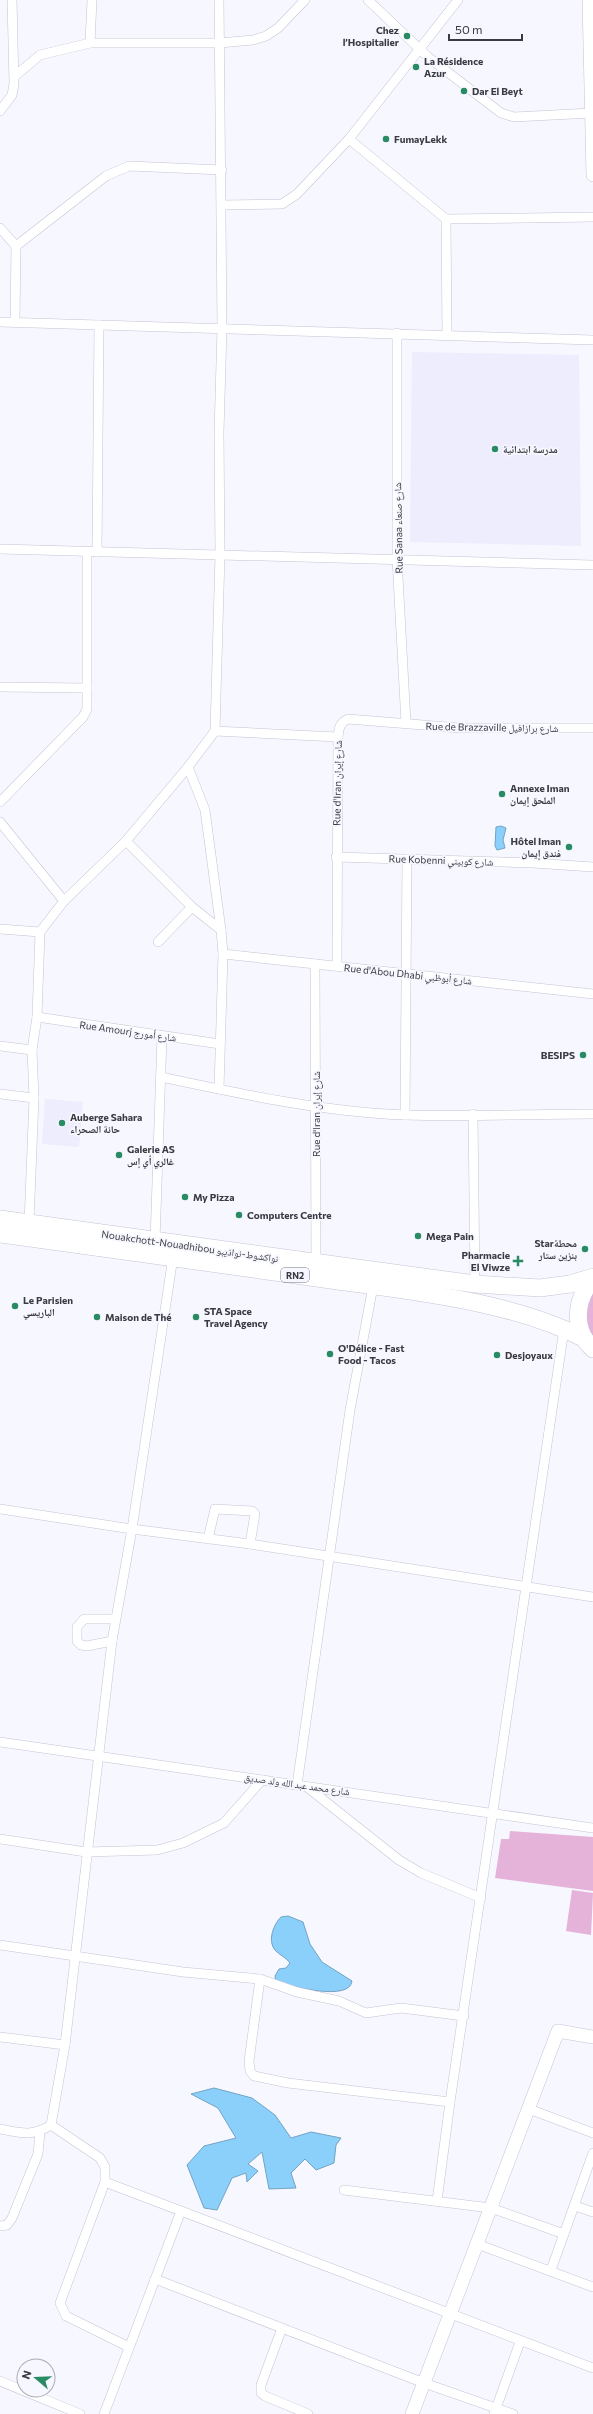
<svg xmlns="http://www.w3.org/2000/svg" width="593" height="2414" viewBox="0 0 593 2414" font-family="Commissioner,'Noto Naskh Arabic',sans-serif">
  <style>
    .built { fill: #ededfd }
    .green { fill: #e5b2d9 }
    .water { fill: #8bd0fb; stroke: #73a3c3 }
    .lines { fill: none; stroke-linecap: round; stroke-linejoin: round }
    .street-casing { stroke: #c4c4d6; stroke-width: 10 }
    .secondary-casing { stroke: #c4c4d6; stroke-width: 14 }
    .highway-casing { stroke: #c4c4d6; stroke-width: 18 }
    .street { stroke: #fff; stroke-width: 9 }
    .secondary { stroke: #fff; stroke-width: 13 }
    .highway { stroke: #fff; stroke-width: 17 }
    .poi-dot { fill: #288b64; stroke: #f7f7ff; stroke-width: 1.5 }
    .labels { text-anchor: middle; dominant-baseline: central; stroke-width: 3.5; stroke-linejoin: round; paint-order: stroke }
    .shield { fill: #f7f7ff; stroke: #73737a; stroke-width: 1 }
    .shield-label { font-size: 9px; font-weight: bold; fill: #3a3a41 }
    .poi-label { font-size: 10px; font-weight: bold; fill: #3a3a41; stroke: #f7f7ff; text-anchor: start }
    .street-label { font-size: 10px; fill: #3a3a41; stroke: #f7f7ff }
  </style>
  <rect width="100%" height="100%" fill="#f7f7ff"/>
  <g class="built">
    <path d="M412,352L579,355L581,546L410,542Z"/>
    <path d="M45,1099L83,1102L79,1147L42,1144Z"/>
  </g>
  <g class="green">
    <path d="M593,1284V1340L583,1317Z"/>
    <path d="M510,1831L593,1837V1891L495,1878L501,1839H509Z"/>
    <path d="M572,1890L593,1893L591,1935L566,1931Z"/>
  </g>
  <g class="water">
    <path d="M501,826L506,828L503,840L505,848L497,850L495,846L496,827Z"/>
    <path d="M288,1916L303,1922L310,1944L322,1962L352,1981C350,2002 290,1986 276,1982L275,1976L279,1969L286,1968L290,1963C286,1957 279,1955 275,1950C267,1940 274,1924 281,1917Z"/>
    <path d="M214,2088L252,2098L275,2115L291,2138L311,2132L341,2138L336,2145L334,2163L316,2170L305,2159L291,2173L296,2188L269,2189L262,2152L248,2164L258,2171L247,2182L246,2173L232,2178L217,2210L204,2208L187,2165L204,2146L236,2138L218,2108L191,2094Z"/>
  </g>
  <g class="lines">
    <g class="street-casing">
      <g id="street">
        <path d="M368,0L428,57L501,113L514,117L592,113"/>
        <path d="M90,43L92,0"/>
        <path d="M15,76L40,55L90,43H219L253,40L266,36L278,28L305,0"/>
        <path d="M0,111L12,95L14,84L12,0"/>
        <path d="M349,139L446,219L593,217"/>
        <path d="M222,205L282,204L297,194L349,139L458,0"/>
        <path d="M446,219L447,334"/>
        <path d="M0,228L16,246L15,322"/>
        <path d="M16,246L106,176L129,166L222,170"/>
        <path d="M0,322L593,340"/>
        <path d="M397,333V559L406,723"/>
        <path d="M0,549L593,565"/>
        <path d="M97,552L99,325"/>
        <path d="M0,687L87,688"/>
        <path d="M215,731L338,737"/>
        <path d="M188,767L205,810L221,930L223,954L219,1089"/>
        <path d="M0,802L83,717L87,709V552"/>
        <path d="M0,822L64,901"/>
        <path d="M126,841L192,907L221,930"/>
        <path d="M336,857L533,863L593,867"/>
        <path d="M0,929L40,932"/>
        <path d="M158,942L192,907"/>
        <path d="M223,954L593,994"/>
        <path d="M315,964L316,1264"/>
        <path d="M337,966L338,737C339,729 339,723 348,719L460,728H593"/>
        <path d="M37,1017L220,1044"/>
        <path d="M0,1046L32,1050"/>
        <path d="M161,1077C241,1094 323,1112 405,1115C468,1117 531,1114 593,1114"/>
        <path d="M0,1094L34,1098"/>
        <path d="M473,1114L475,1284"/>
        <path d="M405,1115L407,859"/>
        <path d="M29,1223L34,1098L32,1050L37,1017L40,932L64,901L126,841L188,767L215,731L220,555L219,432L222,328L219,0"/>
        <path d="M155,1241L162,1036"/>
        <path d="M0,1509L132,1529L250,1544L593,1597"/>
        <path d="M208,1539L215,1509L252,1511L255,1514L250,1544"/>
        <path d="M112,1641L87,1646L81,1645L77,1641V1627L84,1619H115"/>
        <path d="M0,1742L593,1828"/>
        <path d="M297,1785L350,1410L373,1286"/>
        <path d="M307,1787L399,1860L421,1873L481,1898"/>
        <path d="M0,1839L86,1852L157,1850L183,1843L224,1823L262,1780"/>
        <path d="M0,1945L183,1972L260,1979L297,1992L339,2001L366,2013L401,2008L464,2016"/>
        <path d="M260,1979L249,2061L250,2071L254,2076L288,2083L450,2102"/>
        <path d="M0,2037L65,2045"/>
        <path d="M529,2109L593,2133"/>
        <path d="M51,2125L100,2158L105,2167V2182L60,2303L66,2316L129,2347"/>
        <path d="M0,2129C21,2133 32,2137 51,2125L65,2045L112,1641L132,1529L173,1257"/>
        <path d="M105,2182L593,2368"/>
        <path d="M344,2190L491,2208L564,2234"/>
        <path d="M437,2201L450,2102L564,1329"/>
        <path d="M575,2206L593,2212"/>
        <path d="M0,2226L7,2225L12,2218L38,2154L40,2132"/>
        <path d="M477,2244L593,2287"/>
        <path d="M551,2270L593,2153"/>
        <path d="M155,2279L424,2383L513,2414"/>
        <path d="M282,2328L261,2385V2393L265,2396L308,2414"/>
        <path d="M0,2381L80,2414"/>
        <path d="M104,2414L181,2211"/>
        <path d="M494,2414L520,2342"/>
      </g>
    </g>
    <g class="secondary-casing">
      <g id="secondary">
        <path d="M589,0L593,175"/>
        <path d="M412,2414L558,2031L593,2037"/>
      </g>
    </g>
    <g class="highway-casing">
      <g id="highway">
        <path d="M0,1219L475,1284L540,1288L570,1284L593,1277"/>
        <path d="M0,1234C108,1248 216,1264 324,1279C407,1291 510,1300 585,1339"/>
        <path d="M593,1279C575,1299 572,1330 593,1349"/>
      </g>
    </g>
    <use href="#street" class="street"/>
    <use href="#secondary" class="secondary"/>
    <use href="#highway" class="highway"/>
  </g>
  <g class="poi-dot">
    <circle cx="407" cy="36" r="4"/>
    <circle cx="416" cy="67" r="4"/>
    <circle cx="464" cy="91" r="4"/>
    <circle cx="386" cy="139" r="4"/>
    <circle cx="495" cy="449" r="4"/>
    <circle cx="502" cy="794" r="4"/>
    <circle cx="569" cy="847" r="4"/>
    <circle cx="583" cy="1055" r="4"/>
    <circle cx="62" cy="1123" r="4"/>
    <circle cx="119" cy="1155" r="4"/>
    <circle cx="185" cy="1197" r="4"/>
    <circle cx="239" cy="1215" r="4"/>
    <circle cx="418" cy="1236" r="4"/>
    <circle cx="585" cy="1249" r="4"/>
    <path d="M516 1255h4v4h4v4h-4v4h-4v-4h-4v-4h4z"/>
    <circle cx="15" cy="1306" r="4"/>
    <circle cx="97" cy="1317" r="4"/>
    <circle cx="196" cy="1317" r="4"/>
    <circle cx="330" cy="1354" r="4"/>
    <circle cx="497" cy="1355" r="4"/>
  </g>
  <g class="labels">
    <rect class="shield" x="281" y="1268" width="28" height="14" rx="3"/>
    <g class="shield-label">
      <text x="295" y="1275">RN2</text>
    </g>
    <g class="poi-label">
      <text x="399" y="30" text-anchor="end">Chez<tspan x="399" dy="12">l’Hospitalier</tspan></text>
      <text x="424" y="61">La Résidence<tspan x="424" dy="12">Azur</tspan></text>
      <text x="472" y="91">Dar El Beyt</text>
      <text x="394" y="139">FumayLekk</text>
      <text x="503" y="449">مدرسة ابتدائية</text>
      <text x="510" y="788">Annexe Iman<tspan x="510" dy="12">الملحق إيمان</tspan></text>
      <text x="561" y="841" text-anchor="end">Hôtel Iman<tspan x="561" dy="12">فندق إيمان</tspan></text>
      <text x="575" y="1055" text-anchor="end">BESIPS</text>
      <text x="70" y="1117">Auberge Sahara<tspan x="70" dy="12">حانة الصحراء</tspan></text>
      <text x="127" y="1149">Galerie AS<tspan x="127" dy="12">غالري أي إس</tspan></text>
      <text x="193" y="1197">My Pizza</text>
      <text x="247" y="1215">Computers Centre</text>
      <text x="426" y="1236">Mega Pain</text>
      <text x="577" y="1243" text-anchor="end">Starمحطة<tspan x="577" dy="12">بنزين ستار</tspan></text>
      <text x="510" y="1255" text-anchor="end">Pharmacie<tspan x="510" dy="12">El Viwze</tspan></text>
      <text x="23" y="1300">Le Parisien<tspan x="23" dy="12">الباريسي</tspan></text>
      <text x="204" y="1311">STA Space<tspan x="204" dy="12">Travel Agency</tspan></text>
      <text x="105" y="1317">Maison de Thé</text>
      <text x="338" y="1348">O'Délice - Fast<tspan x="338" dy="12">Food - Tacos</tspan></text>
      <text x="505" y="1355">Desjoyaux</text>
    </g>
    <g class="street-label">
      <text transform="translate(398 528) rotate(-91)">Rue Sanaa شارع صنعاء</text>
      <text transform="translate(492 727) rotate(1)">Rue de Brazzaville شارع برازافيل</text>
      <text transform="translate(337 783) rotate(-89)">Rue d'Iran شارع إيران</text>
      <text transform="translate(441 860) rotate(2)">Rue Kobenni شارع كوبيني</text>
      <text transform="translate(408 974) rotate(6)">Rue d'Abou Dhabi شارع أبوظبي</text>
      <text transform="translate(128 1031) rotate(8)">Rue Amourj شارع أمورج</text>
      <text transform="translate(316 1114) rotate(-90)">Rue d'Iran شارع إيران</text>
      <text transform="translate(190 1246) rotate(8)">Nouakchott-Nouadhibou نواكشوط-نواذيبو</text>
      <text transform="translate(297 1784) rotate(8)">شارع محمد عبد الله ولد صديق</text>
    </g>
  </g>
  <g transform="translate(36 2378) rotate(289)"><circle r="19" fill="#f7f7ff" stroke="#ababb3"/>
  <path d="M0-3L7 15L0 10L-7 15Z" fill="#288b64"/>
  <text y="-6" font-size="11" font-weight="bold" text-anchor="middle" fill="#3a3a41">N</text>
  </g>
  <path d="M449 34v6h73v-6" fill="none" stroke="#3a3a41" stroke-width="2"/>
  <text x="455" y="34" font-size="12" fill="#3a3a41" stroke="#f7f7ff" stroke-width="3" paint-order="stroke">50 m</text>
</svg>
